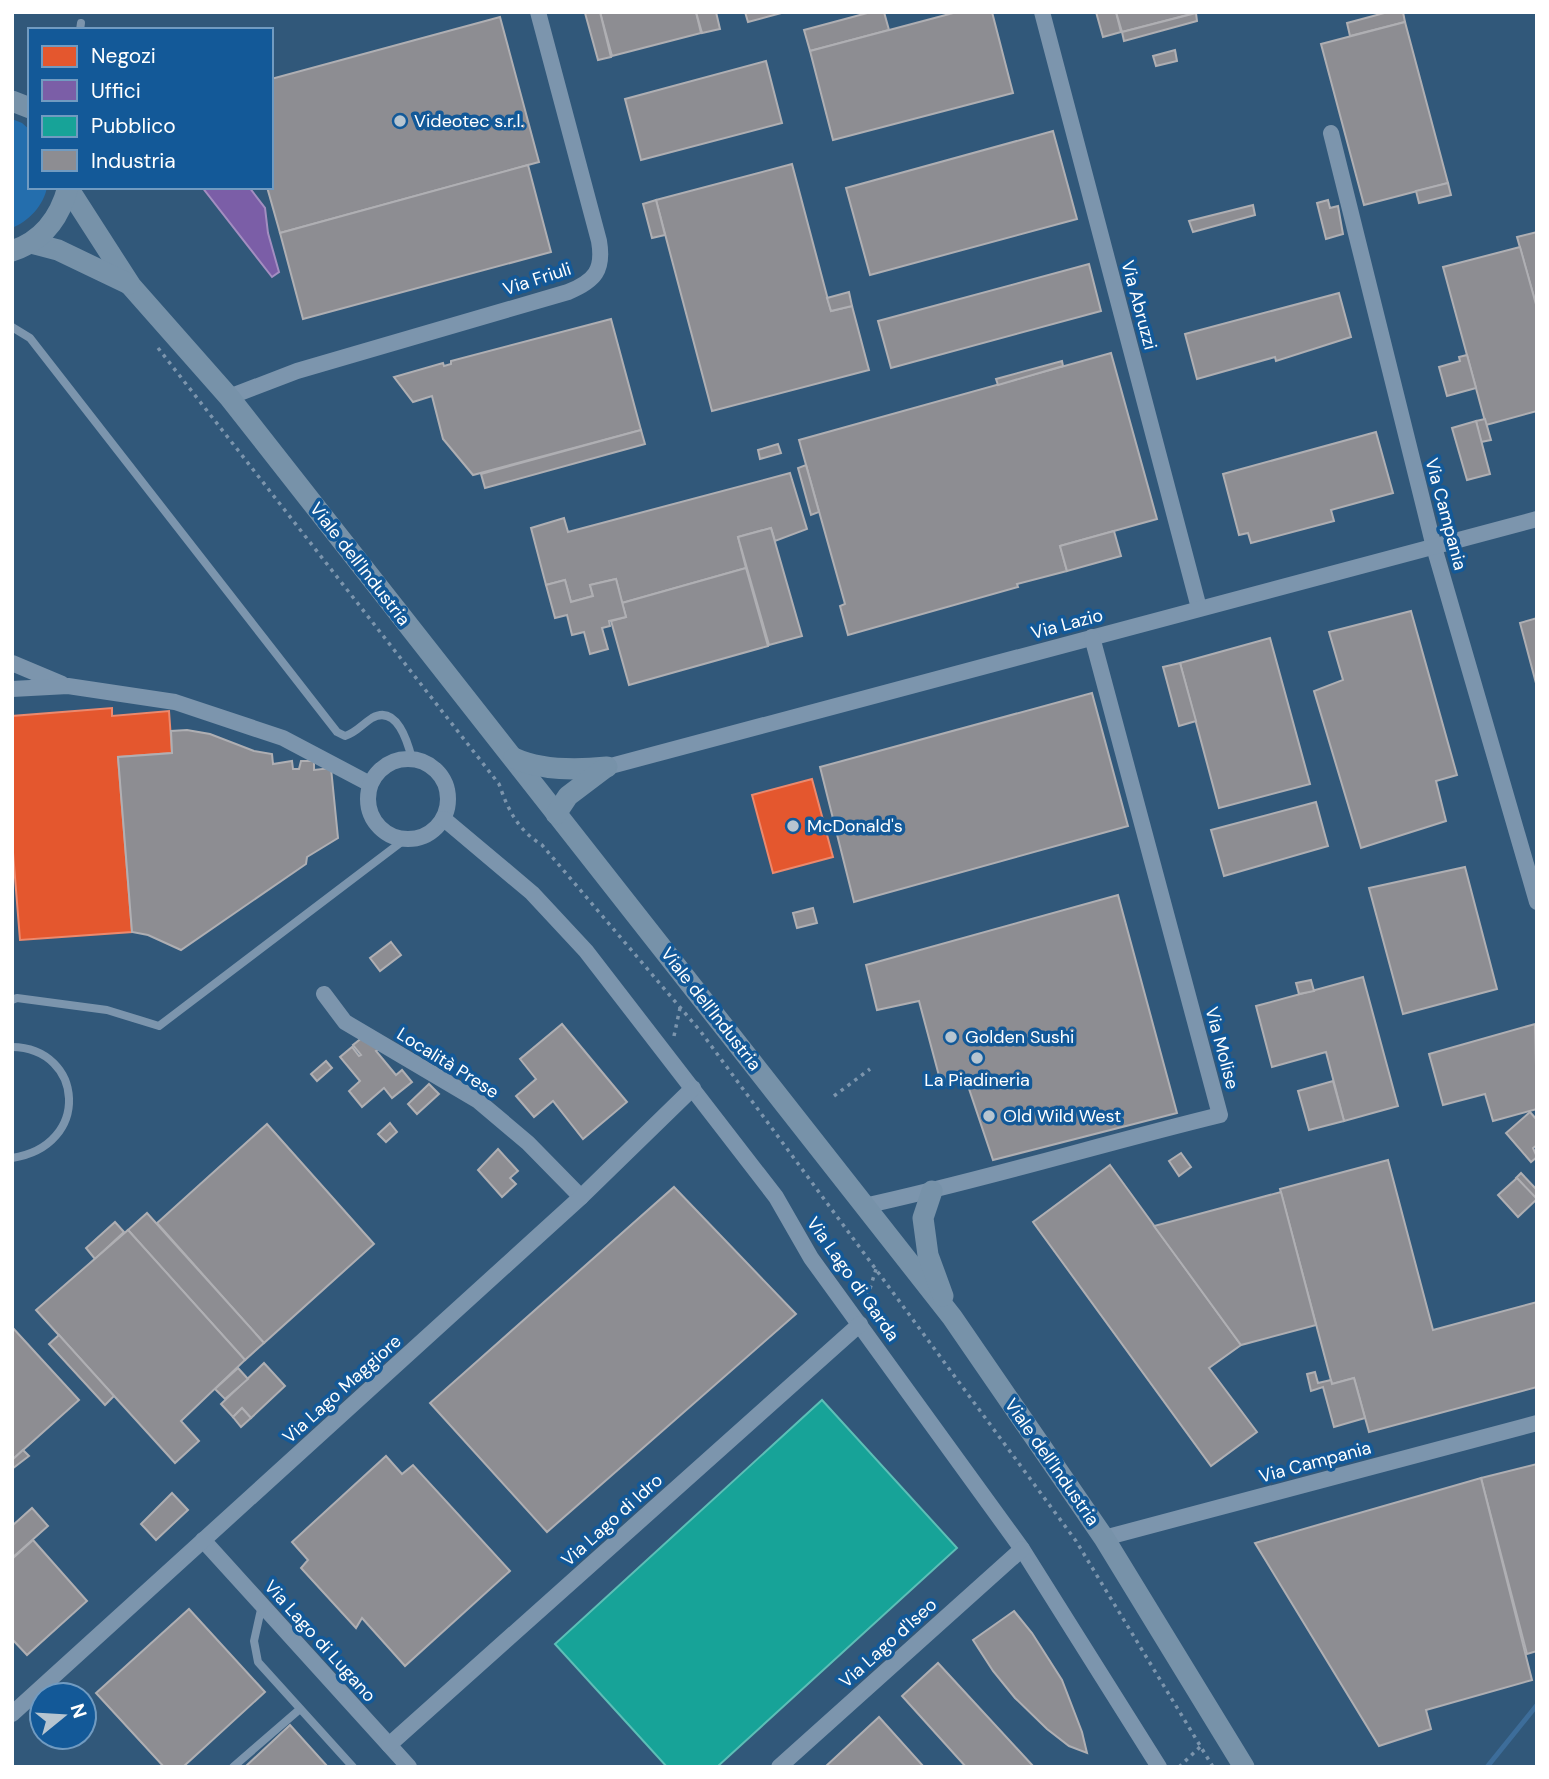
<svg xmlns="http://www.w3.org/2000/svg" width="1549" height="1779" viewBox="0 0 1549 1779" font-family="'DM Sans',sans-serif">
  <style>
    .green { fill: #246ead }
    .shops { fill: #e4572e; stroke: #ec896d; stroke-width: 2 }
    .offices { fill: #7b5ea7; stroke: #a38ec1; stroke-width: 2 }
    .public { fill: #17a398; stroke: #5dbfb7; stroke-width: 2 }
    .industry { fill: #8d8d92; stroke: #afafb3; stroke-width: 2 }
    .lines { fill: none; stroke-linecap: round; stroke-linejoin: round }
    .stream { stroke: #3d6d9a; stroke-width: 5 }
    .path { stroke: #7c95ad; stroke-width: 3.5; stroke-dasharray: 3.5 5; stroke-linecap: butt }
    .lane { stroke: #7c95ad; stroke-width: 8 }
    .street { stroke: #7c95ad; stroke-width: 16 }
    .secondary { stroke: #7792a9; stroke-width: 21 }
    .poi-dot { fill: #b7c5d0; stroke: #135998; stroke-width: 2.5 }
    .labels { text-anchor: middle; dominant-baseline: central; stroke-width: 7; stroke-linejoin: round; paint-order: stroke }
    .poi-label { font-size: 18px; fill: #fff; stroke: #135998; text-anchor: start }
    .street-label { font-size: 18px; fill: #fff; stroke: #135998 }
  </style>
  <rect width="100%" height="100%" fill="#31587a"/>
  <path class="green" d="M12,119L22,123L30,130V187H47C44,205 29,221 12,228Z"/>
  <g class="shops">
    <path d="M112,708V716L169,711L172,753L118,757L132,932L20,940L12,840V716Z"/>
    <path d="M812,779L833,857L773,873L752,795Z"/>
  </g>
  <path class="offices" d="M202,187H249L265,208L268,233L279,272L272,277Z"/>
  <path class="public" d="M822,1400L957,1548L717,1767H667L555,1644Z"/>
  <g class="industry">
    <path d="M600,12H696L701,33L612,56Z"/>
    <path d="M600,12L611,57L598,60L585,13Z"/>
    <path d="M696,12H716L720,29L702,33Z"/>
    <path d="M745,12H785L748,22Z"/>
    <path d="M871,12H884L889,30L810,51L804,30Z"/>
    <path d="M957,12H992L1013,93L833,140L810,51Z"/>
    <path d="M1096,12H1116L1121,32L1103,37Z"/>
    <path d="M1116,12H1195V13L1122,32Z"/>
    <path d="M1388,12H1403L1405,22L1350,36L1347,23Z"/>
    <path d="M1196,13L1197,21L1124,41L1122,32Z"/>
    <path d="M500,17L539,162L280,233L267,187H271V79Z"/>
    <path d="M1405,22L1448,183L1364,205L1321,44Z"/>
    <path d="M1175,50L1177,61L1156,66L1153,56Z"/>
    <path d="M766,61L782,123L641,160L625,99Z"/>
    <path d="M1053,131L1077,219L870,275L846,188Z"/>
    <path d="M792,164L831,311L852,306L869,370L712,411L656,200Z"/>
    <path d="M528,165L551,252L303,319L280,233Z"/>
    <path d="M1448,183L1451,195L1419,203L1416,191Z"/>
    <path d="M656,200L665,235L652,238L643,204Z"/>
    <path d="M1328,200L1330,208L1338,206L1343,234L1326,239L1317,203Z"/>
    <path d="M1253,205L1255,215L1193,232L1189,221Z"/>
    <path d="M1537,232V308L1517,237Z"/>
    <path d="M1520,247L1537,308V411L1486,425L1443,267Z"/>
    <path d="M1089,264L1101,311L891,368L878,321Z"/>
    <path d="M849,292L852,306L831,311L827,298Z"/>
    <path d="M1339,293L1351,337L1276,361L1275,357L1197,379L1185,334Z"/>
    <path d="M611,319L641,430L473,475L443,439L432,396L413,402L394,377L443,363L444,366L451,364V361Z"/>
    <path d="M1111,353L1157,519L1060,546L1067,571L1017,584L1018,587L848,635L840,606L845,604L799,440Z"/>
    <path d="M1467,355L1476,388L1447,396L1439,367L1460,361L1459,357Z"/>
    <path d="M1062,361L1063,366L998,385L996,379Z"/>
    <path d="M1485,419L1491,440L1481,442L1476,421Z"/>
    <path d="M1476,421L1490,474L1467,480L1452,428Z"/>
    <path d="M641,430L645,444L485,488L481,474Z"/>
    <path d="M1376,432L1393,493L1331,510L1334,521L1251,543L1248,533L1239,535L1223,474Z"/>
    <path d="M778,444L781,453L760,459L758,450Z"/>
    <path d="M806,465L819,512L811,515L798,468Z"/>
    <path d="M790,473L807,529L775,541L771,528L738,537L746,568L622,603L616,579L590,585L593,596L571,602L565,580L546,585L531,528L564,518L568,532Z"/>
    <path d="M771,528L802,636L769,645L738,537Z"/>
    <path d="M1114,531L1121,556L1067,571L1060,546Z"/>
    <path d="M746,568L768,646L629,685L611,621L626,617L622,603Z"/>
    <path d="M616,579L626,617L609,621L610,626L602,628L608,649L590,654L584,632L572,635L567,615L555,618L546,585L565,580L571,602L593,596L590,585Z"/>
    <path d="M1411,611L1457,775L1436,781L1446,821L1361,848L1314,691L1343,680L1329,632Z"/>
    <path d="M1537,618V687L1520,623Z"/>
    <path d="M1270,638L1310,784L1219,808L1180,663Z"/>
    <path d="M1180,663L1196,721L1179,726L1163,667Z"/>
    <path d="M1092,693L1128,826L854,902L820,767Z"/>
    <path d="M187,730L210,734L254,751L272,754L273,764L292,761L293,769H299L301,761H314V770L331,768L338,838L307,857L306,864L181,950L148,935L132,932L118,757L172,753L171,731Z"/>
    <path d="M1316,802L1328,846L1224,876L1211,830Z"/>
    <path d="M1465,867L1497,989L1403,1014L1369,888Z"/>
    <path d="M1118,895L1177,1113L993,1160L966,1080L942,1087L919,1001L877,1010L866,965Z"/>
    <path d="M813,908L817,923L797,928L793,913Z"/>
    <path d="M391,942L401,955L380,971L370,958Z"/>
    <path d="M1363,977L1398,1106L1344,1121L1326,1052L1272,1067L1256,1006Z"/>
    <path d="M1311,980L1314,991L1299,994L1296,983Z"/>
    <path d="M562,1024L627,1102L583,1139L553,1101L534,1117L516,1096L536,1079L520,1059Z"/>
    <path d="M1535,1024L1537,1109L1493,1121L1485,1094L1443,1105L1429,1054Z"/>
    <path d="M363,1037L379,1049L376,1051L396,1075L402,1070L412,1082L392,1098L384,1088L362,1107L349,1091L360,1081L340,1057L352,1047L359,1056L361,1055L353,1045Z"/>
    <path d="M326,1061L332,1068L317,1081L311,1074Z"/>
    <path d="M1333,1081L1344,1121L1309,1130L1298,1091Z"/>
    <path d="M429,1084L439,1094L417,1114L408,1104Z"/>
    <path d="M1530,1112L1537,1120V1145L1533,1148L1537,1157L1531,1162L1506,1133Z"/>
    <path d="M390,1123L397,1132L386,1142L378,1134Z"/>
    <path d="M267,1124L374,1244L264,1343L157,1223Z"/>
    <path d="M498,1149L518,1171L510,1178L516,1184L502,1197L478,1170Z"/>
    <path d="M1181,1153L1191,1167L1179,1176L1169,1161Z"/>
    <path d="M1388,1160L1433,1330L1537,1302V1387L1369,1432L1354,1378L1332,1384L1280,1189Z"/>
    <path d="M1110,1165L1241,1345L1209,1368L1257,1432L1211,1466L1033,1222Z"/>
    <path d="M1521,1173L1537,1190V1199L1516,1178Z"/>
    <path d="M1517,1178L1537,1199L1518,1217L1498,1195Z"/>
    <path d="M674,1187L796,1314L547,1532L430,1403Z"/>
    <path d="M1281,1192L1316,1325L1241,1345L1154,1226Z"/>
    <path d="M147,1213L264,1343L245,1360L128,1230Z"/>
    <path d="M115,1222L124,1232L95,1259L86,1248Z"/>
    <path d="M128,1230L245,1360L181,1421L199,1441L175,1463L36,1310Z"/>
    <path d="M12,1327L79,1400L12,1460Z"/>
    <path d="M59,1335L114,1396L105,1405L49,1344Z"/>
    <path d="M264,1363L285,1386L251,1418L242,1408L233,1417L221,1404Z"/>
    <path d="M238,1368L248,1379L225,1399L215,1389Z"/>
    <path d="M1315,1372L1318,1383L1331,1380L1332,1384L1354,1378L1365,1418L1334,1427L1323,1387L1311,1391L1307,1374Z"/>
    <path d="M242,1408L251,1418L241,1427L233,1417Z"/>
    <path d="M23,1450L29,1456L12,1469V1460Z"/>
    <path d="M386,1456L402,1474L413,1465L510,1571L405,1666L362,1618L356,1628L301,1568L308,1560L292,1542Z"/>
    <path d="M1537,1464V1651L1527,1654L1481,1478Z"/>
    <path d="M1481,1478L1532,1680L1426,1710L1431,1729L1379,1746L1255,1543Z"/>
    <path d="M172,1493L188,1510L156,1540L141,1524Z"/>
    <path d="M32,1508L48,1526L12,1558V1526Z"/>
    <path d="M33,1540L87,1601L27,1655L12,1639V1559Z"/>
    <path d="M189,1609L265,1692L183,1767H164L96,1693Z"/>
    <path d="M1014,1611L1032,1633L1062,1680L1082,1732L1087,1753L1069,1746L1047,1729L1015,1698L993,1671L973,1640Z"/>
    <path d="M938,1663L1034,1767H966L902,1696Z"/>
    <path d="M879,1717L924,1767H825Z"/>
    <path d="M290,1725L328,1767H245Z"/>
  </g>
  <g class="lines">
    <path class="stream" d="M1487,1767L1537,1705"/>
    <g class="path">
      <path d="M158,348L499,784C508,810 518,830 542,845L701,1032L1076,1541L1213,1767"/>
      <path d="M674,1036L680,1008"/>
      <path d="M834,1096L870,1069"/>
      <path d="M865,1305L876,1269"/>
      <path d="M1179,1767L1201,1746"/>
    </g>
    <g class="lane">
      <path d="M80,30L81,23"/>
      <path d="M12,327L30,338L337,732L345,736C357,732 361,725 372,718C397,704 408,743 412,759"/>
      <path d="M12,1000L17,998L107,1010L159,1026L404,840"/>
      <path d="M12,1047C84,1048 92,1146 12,1158"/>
      <path d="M262,1605L254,1641L258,1662L353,1767"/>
      <path d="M233,1767L300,1709"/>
    </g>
    <g class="street">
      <path d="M1042,12L1199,608"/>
      <path d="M1331,133L1434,547L1537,902"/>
      <path d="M229,397L297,371L568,292C595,281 604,270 599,241L538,12"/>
      <path d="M12,663L62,684"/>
      <path d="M12,689L68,686L175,702L283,738L370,784"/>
      <circle cx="408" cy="799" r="40"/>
      <path d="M607,767L1537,519"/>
      <path d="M444,819L532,893L586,951L776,1197L811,1258L1022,1549L1159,1767"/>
      <path d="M324,994L345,1022L477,1100L528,1143L581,1197"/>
      <path d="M864,1206C984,1180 1101,1144 1220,1115L1092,637"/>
      <path d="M1104,1538L1537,1423"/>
      <path d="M203,1540L409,1767"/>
      <path d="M12,1714L581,1197L693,1088"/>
      <path d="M389,1745L860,1324"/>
      <path d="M779,1767L1022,1549"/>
    </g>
    <g class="secondary">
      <path d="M12,101L30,108"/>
      <path d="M68,188L131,286L229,397L952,1317L1104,1538L1244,1767"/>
      <path d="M31,243L58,250L129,284"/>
      <path d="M12,251C43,241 60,217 68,187"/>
      <path d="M514,758C542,771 577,770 607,767"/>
      <path d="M556,814L568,796L605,768"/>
      <path d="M932,1191L923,1218L928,1255L943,1296"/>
    </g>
  </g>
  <g class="poi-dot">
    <circle cx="400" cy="121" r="7"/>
    <circle cx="793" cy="826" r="7"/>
    <circle cx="951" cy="1037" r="7"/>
    <circle cx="977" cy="1058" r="7"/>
    <circle cx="989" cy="1116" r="7"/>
  </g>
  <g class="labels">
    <g class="poi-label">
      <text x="414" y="121">Videotec s.r.l.</text>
      <text x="807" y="826">McDonald's</text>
      <text x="965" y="1037">Golden Sushi</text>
      <text x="977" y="1080" text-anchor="middle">La Piadineria</text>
      <text x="1003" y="1116">Old Wild West</text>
    </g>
    <g class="street-label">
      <text transform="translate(537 279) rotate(-18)">Via Friuli</text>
      <text transform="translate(1139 305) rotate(75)">Via Abruzzi</text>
      <text transform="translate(1446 514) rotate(75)">Via Campania</text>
      <text transform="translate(360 564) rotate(52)">Viale dell'Industria</text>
      <text transform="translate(1067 624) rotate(-15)">Via Lazio</text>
      <text transform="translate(711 1009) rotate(52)">Viale dell'Industria</text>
      <text transform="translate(1222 1048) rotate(75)">Via Molise</text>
      <text transform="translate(448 1063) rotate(32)">Località Prese</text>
      <text transform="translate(853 1279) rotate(55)">Via Lago di Garda</text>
      <text transform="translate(342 1389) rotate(-42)">Via Lago Maggiore</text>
      <text transform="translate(1052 1462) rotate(55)">Viale dell'Industria</text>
      <text transform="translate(1315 1462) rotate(-15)">Via Campania</text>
      <text transform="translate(612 1520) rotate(-42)">Via Lago di Idro</text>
      <text transform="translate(320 1641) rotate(48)">Via Lago di Lugano</text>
      <text transform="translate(888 1643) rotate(-42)">Via Lago d'Iseo</text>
    </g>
  </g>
  <rect width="1549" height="1779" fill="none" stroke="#ffffff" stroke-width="28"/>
  <rect x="28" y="28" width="245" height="161" fill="#135998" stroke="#719bc1" stroke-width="2"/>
  <rect x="42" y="46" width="35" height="21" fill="#e4572e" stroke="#719bc1" stroke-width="2"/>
  <text x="91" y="63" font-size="21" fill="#ffffff">Negozi</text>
  <rect x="42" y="80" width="35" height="21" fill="#7b5ea7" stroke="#719bc1" stroke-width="2"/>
  <text x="91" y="98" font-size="21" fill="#ffffff">Uffici</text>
  <rect x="42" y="116" width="35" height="21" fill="#17a398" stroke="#719bc1" stroke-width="2"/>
  <text x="91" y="133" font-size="21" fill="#ffffff">Pubblico</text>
  <rect x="42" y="150" width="35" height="21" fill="#8d8d92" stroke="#719bc1" stroke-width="2"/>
  <text x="91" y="168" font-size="21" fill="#ffffff">Industria</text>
  <g transform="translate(63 1716) rotate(72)"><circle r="33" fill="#135998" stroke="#719bc1" stroke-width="2"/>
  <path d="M0-5L12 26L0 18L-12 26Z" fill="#b7c5d0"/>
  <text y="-10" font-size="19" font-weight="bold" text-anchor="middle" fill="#ffffff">N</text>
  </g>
</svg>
